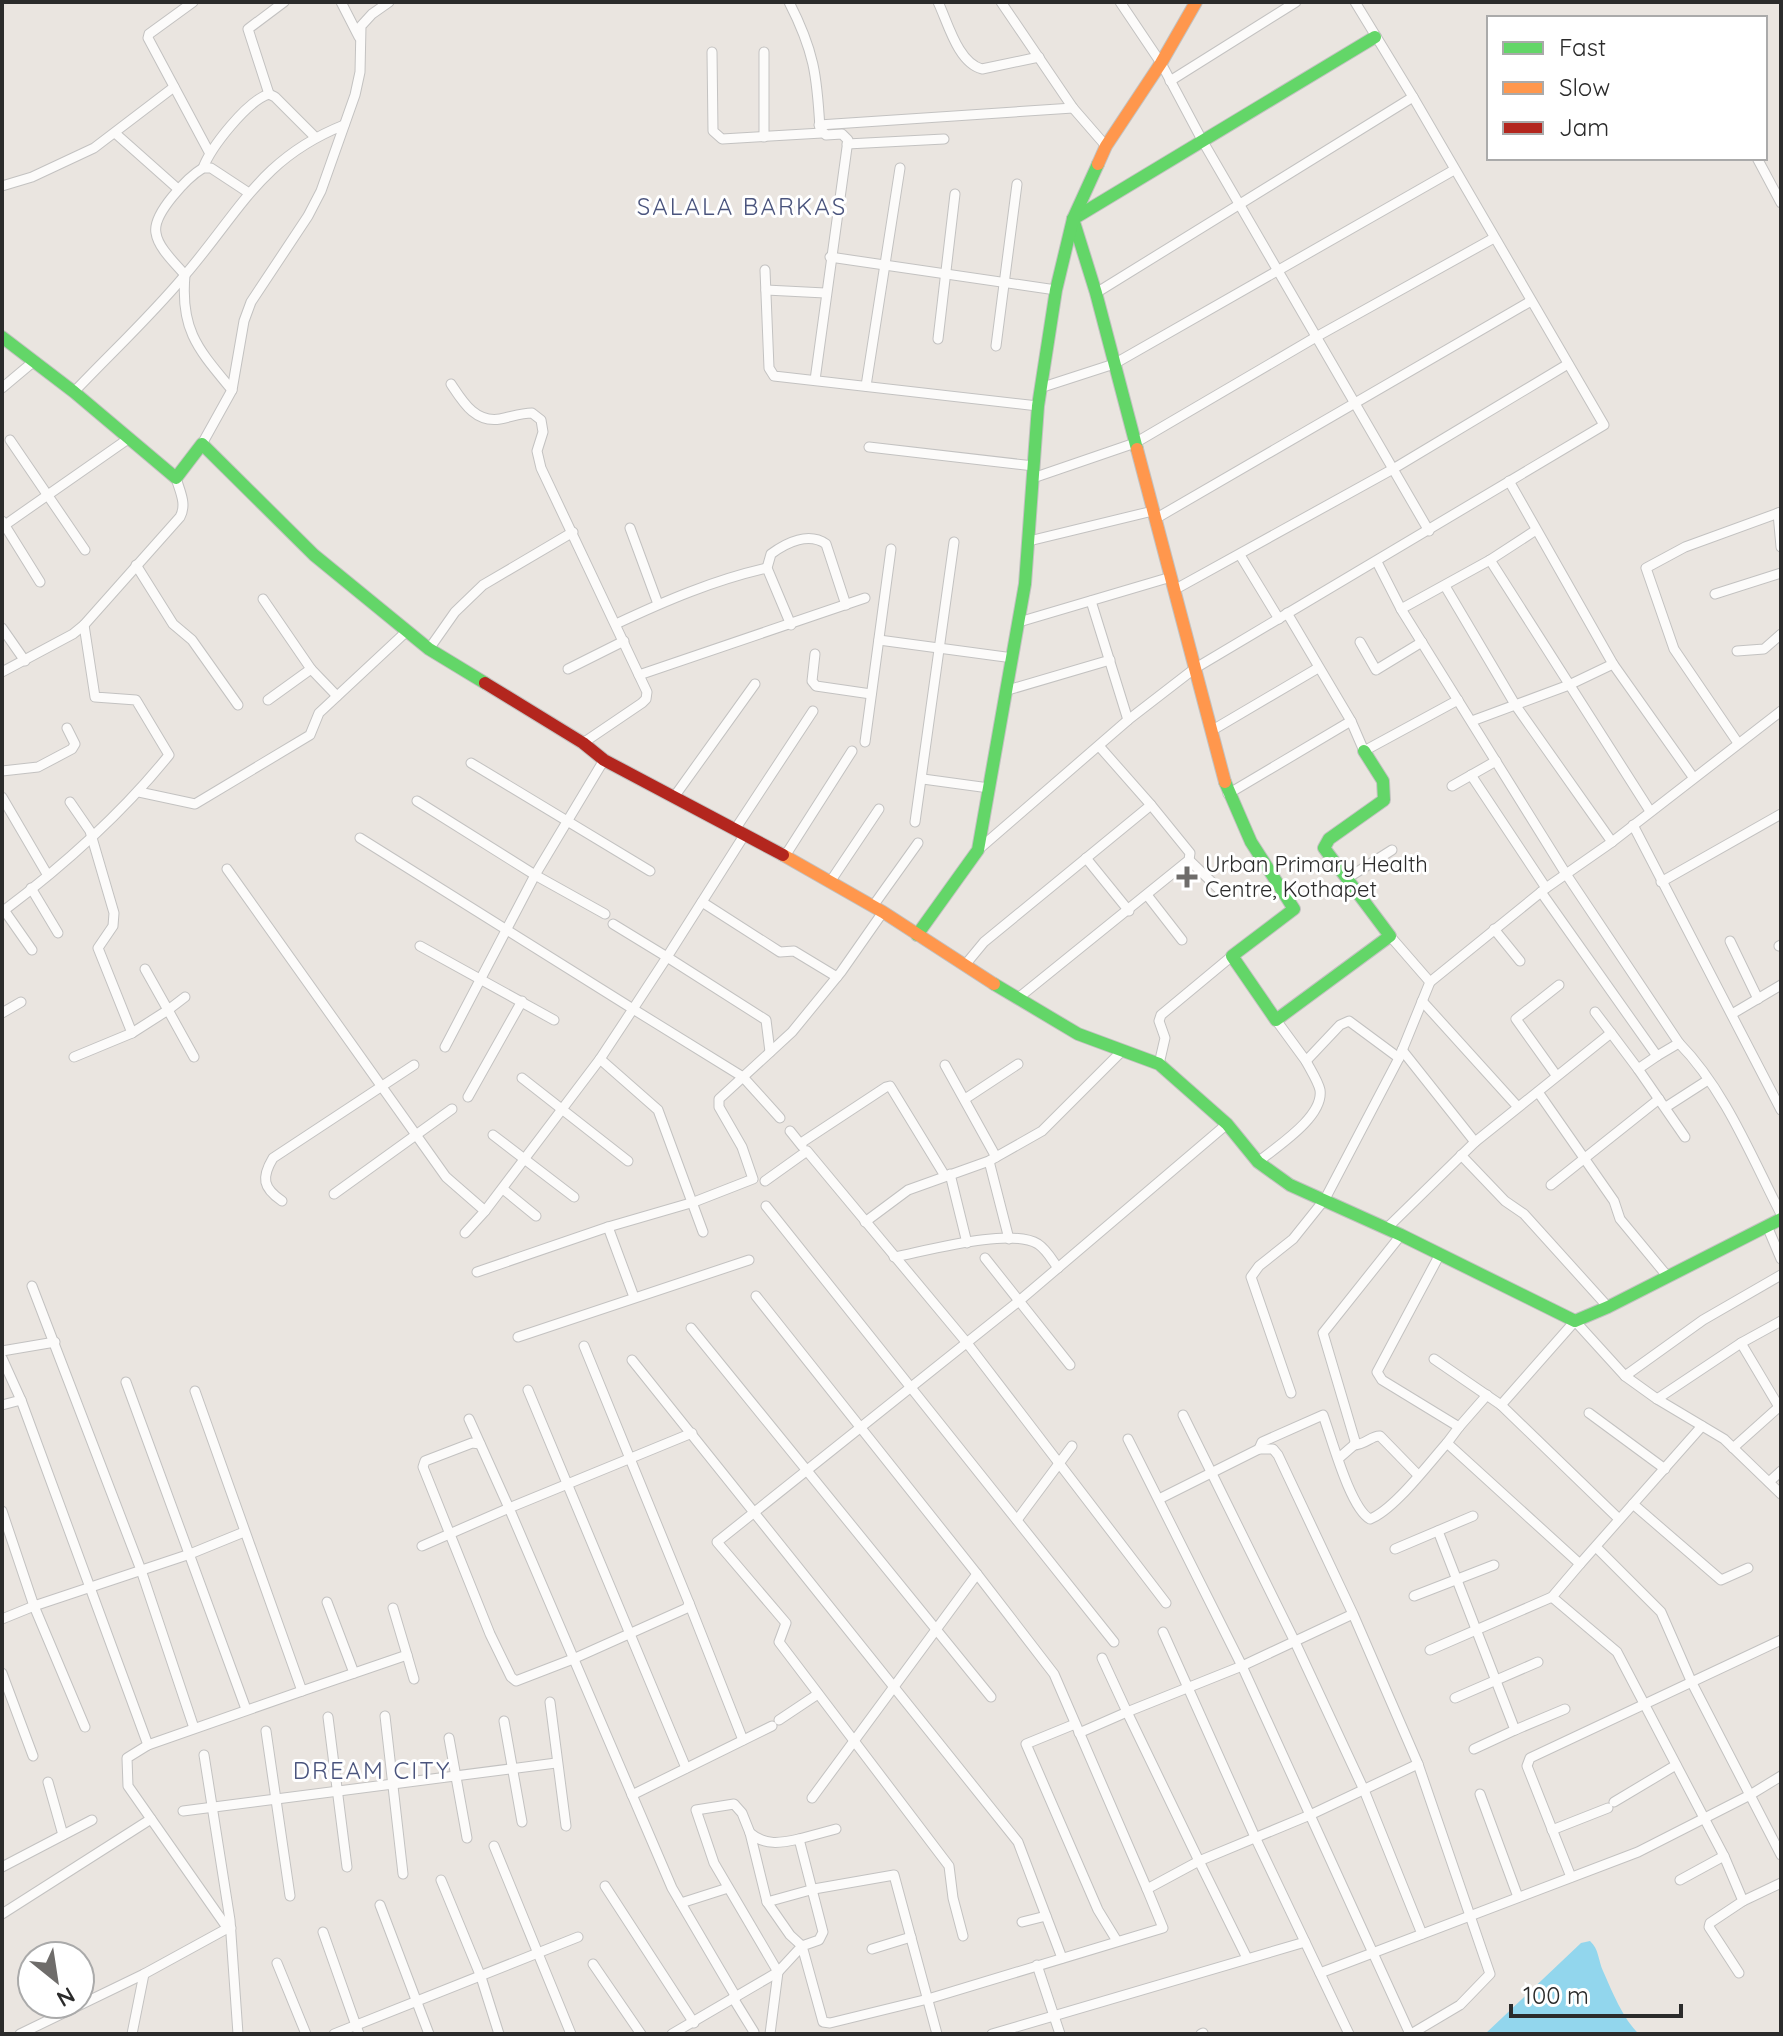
<svg xmlns="http://www.w3.org/2000/svg" width="1783" height="2036" viewBox="0 0 1783 2036" font-family="Quicksand,sans-serif">
  <style>
    .water { fill: #92d6ed }
    .lines { fill: none; stroke-linecap: round; stroke-linejoin: round }
    .street-casing { stroke: #c3c2c1; stroke-width: 11 }
    .fast-casing { stroke: #c3c2c1; stroke-width: 14 }
    .slow-casing { stroke: #c3c2c1; stroke-width: 14 }
    .jam-casing { stroke: #c3c2c1; stroke-width: 14 }
    .street { stroke: #fcfbfa; stroke-width: 9 }
    .fast { stroke: #63d668; stroke-width: 12 }
    .slow { stroke: #ff974d; stroke-width: 12 }
    .jam { stroke: #b3261e; stroke-width: 12 }
    .poi-dot { fill: #6e6c6a; stroke: #fff; stroke-width: 3 }
    .labels { text-anchor: middle; dominant-baseline: central; stroke-width: 6; stroke-linejoin: round; paint-order: stroke }
    .poi-label { font-size: 22px; fill: #2b2b2b; stroke: #fff; text-anchor: start }
    .neighbourhood-label { font-size: 24px; letter-spacing: 2px; fill: #4a547d; stroke: #fff }
  </style>
  <rect width="100%" height="100%" fill="#eae5e0"/>
  <path class="water" d="M1590,1941C1599,1949 1598,1960 1603,1971C1612,1991 1623,2019 1639,2034H1485L1581,1943Z"/>
  <g class="lines">
    <g class="street-casing">
      <g id="street">
        <path d="M193,2L149,34L148,38L209,152"/>
        <path d="M341,2L359,37"/>
        <path d="M789,2C814,51 817,75 820,129L826,135L842,134L848,140L815,380"/>
        <path d="M938,2C948,23 958,63 982,69L1039,57"/>
        <path d="M1001,2L1073,108L1106,146"/>
        <path d="M1120,2L1161,63L1202,140L1429,531"/>
        <path d="M712,52L713,131L722,139L822,133"/>
        <path d="M764,52V137"/>
        <path d="M1170,81L1296,2"/>
        <path d="M269,94L248,29L284,2"/>
        <path d="M819,125L1073,108"/>
        <path d="M115,133L178,189"/>
        <path d="M847,144L944,139"/>
        <path d="M1757,158L1781,203"/>
        <path d="M203,168C211,147 247,101 269,94L275,97L314,136"/>
        <path d="M2,186L32,177L94,148L174,87"/>
        <path d="M830,257L1056,290"/>
        <path d="M765,270L769,368L774,376L1038,406"/>
        <path d="M766,290L825,293"/>
        <path d="M1096,293L1413,97"/>
        <path d="M938,339L955,194"/>
        <path d="M996,346L1017,184"/>
        <path d="M451,384C463,402 475,423 500,419C511,417 521,413 532,413L541,420L543,432L537,451L541,468L647,692L646,699L642,703L583,743"/>
        <path d="M866,386L900,168"/>
        <path d="M2,388L33,362"/>
        <path d="M1040,388L1114,364L1454,170"/>
        <path d="M232,390C199,350 180,331 185,275C176,264 158,248 156,233C152,214 188,177 203,168H211L249,193"/>
        <path d="M74,392C111,353 151,316 185,275C240,211 261,158 344,125"/>
        <path d="M10,440L85,550"/>
        <path d="M202,444L232,390L244,321L251,302L308,216L321,191L355,95L360,72L361,26L372,14L389,2"/>
        <path d="M869,447L1034,466"/>
        <path d="M1033,478L1135,443L1316,337L1494,238"/>
        <path d="M1509,481L1613,664L1693,777"/>
        <path d="M1778,513L1781,547"/>
        <path d="M1155,519L1531,301"/>
        <path d="M2,521L40,582"/>
        <path d="M2,527L128,439"/>
        <path d="M630,528L658,604"/>
        <path d="M1029,541L1153,511"/>
        <path d="M1240,555L1279,619"/>
        <path d="M1490,560L1650,811"/>
        <path d="M1377,562L1401,609L1566,874L1679,1043L1657,1056L1541,892"/>
        <path d="M136,565L173,624L192,640L238,705"/>
        <path d="M1445,586L1516,706L1612,842"/>
        <path d="M1174,590L1393,469L1568,364"/>
        <path d="M1715,594L1781,573"/>
        <path d="M263,599L311,669L268,700"/>
        <path d="M1091,601L1128,720"/>
        <path d="M1401,609L1490,560L1536,530"/>
        <path d="M1287,613L1351,721L1364,751L1458,700"/>
        <path d="M1019,622L1171,577"/>
        <path d="M616,624C665,601 714,580 767,568"/>
        <path d="M791,625L767,568L771,554C787,542 809,532 826,544L846,605"/>
        <path d="M2,628L25,661"/>
        <path d="M879,640L1013,658"/>
        <path d="M1360,642L1376,670L1422,642"/>
        <path d="M429,649L455,612L483,585L573,532"/>
        <path d="M1737,651L1764,649L1781,634"/>
        <path d="M815,654L812,681L816,686L871,694"/>
        <path d="M311,669L337,696"/>
        <path d="M568,669L624,641"/>
        <path d="M2,672L73,634L84,625L180,517C187,504 180,492 176,478"/>
        <path d="M639,675L865,598"/>
        <path d="M1008,690L1110,660"/>
        <path d="M1472,721L1569,685L1613,664"/>
        <path d="M1211,731L1318,668"/>
        <path d="M865,742L891,549"/>
        <path d="M1738,743L1674,649L1646,568L1685,547L1781,512"/>
        <path d="M471,763L650,871"/>
        <path d="M2,771L38,767L72,749L75,744L67,728"/>
        <path d="M1471,775L1546,888"/>
        <path d="M923,779L989,788"/>
        <path d="M1452,786L1496,761"/>
        <path d="M139,792L195,804L310,735L319,713L407,631"/>
        <path d="M1228,794L1351,721"/>
        <path d="M2,797L47,874"/>
        <path d="M674,797L755,684"/>
        <path d="M417,801L535,875L605,914"/>
        <path d="M70,802L90,831L114,913L113,926L98,948L132,1033"/>
        <path d="M915,822L954,542"/>
        <path d="M1633,825L1781,1110"/>
        <path d="M736,828L813,711"/>
        <path d="M745,834L667,957L766,1020L770,1052"/>
        <path d="M360,838L633,1009L600,1059L658,1110L703,1232"/>
        <path d="M979,849L1128,720L1194,669L1604,425L1413,97L1355,2"/>
        <path d="M785,856L852,751"/>
        <path d="M1086,858L1129,911"/>
        <path d="M1189,860L1222,892"/>
        <path d="M227,869L446,1177L485,1211L600,1059"/>
        <path d="M1346,879L1392,850"/>
        <path d="M830,882L879,809"/>
        <path d="M1661,882L1781,814"/>
        <path d="M31,888L58,933"/>
        <path d="M1147,895L1182,940"/>
        <path d="M702,902L780,952L794,951L837,977"/>
        <path d="M873,906L918,843"/>
        <path d="M4,910L32,950"/>
        <path d="M2,912C63,866 120,816 169,755L136,700L95,697L84,625"/>
        <path d="M613,924L667,957L633,1009L743,1077L780,1118"/>
        <path d="M1494,929L1520,961"/>
        <path d="M1390,936L1430,982"/>
        <path d="M1730,941L1758,999"/>
        <path d="M420,946L554,1020"/>
        <path d="M1779,946L1781,945"/>
        <path d="M965,965L984,942L1151,805L1099,746"/>
        <path d="M145,969L168,1010L185,997"/>
        <path d="M1017,999L1189,860L1190,853L1151,805"/>
        <path d="M1422,1001L1518,1107"/>
        <path d="M2,1013L21,1002"/>
        <path d="M1732,1014L1781,985"/>
        <path d="M1276,1020L1306,1061L1340,1025L1349,1021L1399,1058"/>
        <path d="M1611,1033L1638,1069L1657,1056"/>
        <path d="M1679,1043C1725,1090 1751,1156 1781,1214"/>
        <path d="M445,1047L535,875L604,760"/>
        <path d="M1402,1050L1475,1142"/>
        <path d="M74,1057L132,1033L168,1010L194,1057"/>
        <path d="M1159,1064L1165,1038L1159,1021L1161,1015L1232,956"/>
        <path d="M945,1065L996,1157"/>
        <path d="M1638,1069L1685,1137"/>
        <path d="M1556,1075L1516,1019L1559,985"/>
        <path d="M522,1078L628,1161"/>
        <path d="M1538,1092L1614,1201L1620,1219L1668,1277"/>
        <path d="M468,1097L522,1001"/>
        <path d="M965,1099L1018,1064"/>
        <path d="M1666,1107L1708,1080"/>
        <path d="M790,1131L802,1146"/>
        <path d="M493,1135L574,1197"/>
        <path d="M801,1143L886,1087L890,1086L945,1176"/>
        <path d="M1461,1155L1505,1201L1524,1214L1608,1307"/>
        <path d="M989,1161L1009,1239"/>
        <path d="M1258,1162C1276,1147 1324,1117 1320,1090C1318,1081 1310,1069 1306,1061"/>
        <path d="M950,1174L967,1243"/>
        <path d="M765,1181L807,1151L967,1343L1166,1603"/>
        <path d="M1551,1185L1659,1099"/>
        <path d="M503,1189L536,1216"/>
        <path d="M334,1194L452,1109"/>
        <path d="M282,1201C263,1188 261,1178 273,1158L414,1065"/>
        <path d="M766,1206L1114,1642"/>
        <path d="M865,1222L908,1190L989,1161L1042,1131L1122,1051"/>
        <path d="M1767,1226L1781,1259"/>
        <path d="M608,1227L634,1297"/>
        <path d="M1387,1228L1475,1142L1611,1033L1595,1012"/>
        <path d="M465,1233L485,1211"/>
        <path d="M1440,1254L1377,1372L1382,1380L1459,1427L1487,1395"/>
        <path d="M894,1257C926,1251 1011,1227 1038,1244C1047,1250 1052,1260 1058,1268"/>
        <path d="M985,1258L1070,1365"/>
        <path d="M477,1272L608,1227L694,1202L753,1179L742,1147L719,1107V1099L792,1032L841,972L883,912"/>
        <path d="M32,1286L141,1570L194,1728"/>
        <path d="M756,1296L977,1574L1054,1674L1147,1889"/>
        <path d="M691,1328L991,1697"/>
        <path d="M518,1337L749,1260"/>
        <path d="M1741,1343L1779,1407"/>
        <path d="M2,1351L55,1342"/>
        <path d="M2,1358L21,1400L148,1745"/>
        <path d="M1434,1359L1501,1405L1575,1321L1625,1376L1657,1399L1724,1439L1781,1494"/>
        <path d="M632,1360L1018,1842L1062,1958"/>
        <path d="M1625,1376L1703,1320L1781,1275"/>
        <path d="M126,1382L246,1709"/>
        <path d="M528,1390L686,1768"/>
        <path d="M195,1391L302,1691L407,1655L393,1608"/>
        <path d="M1291,1393L1251,1277L1259,1266L1293,1239L1325,1199L1399,1058L1430,982L1546,888L1612,842L1781,711"/>
        <path d="M1657,1399L1741,1343L1781,1321"/>
        <path d="M2,1405L21,1400"/>
        <path d="M1501,1405L1619,1519"/>
        <path d="M1589,1413L1665,1469"/>
        <path d="M1183,1415L1295,1642L1364,1790L1422,1934"/>
        <path d="M1459,1427L1447,1443L1580,1564L1702,1426"/>
        <path d="M692,1433L509,1508L672,1888L736,1997"/>
        <path d="M1128,1439L1242,1666L1127,1712L1199,1861L1310,1815L1410,2034"/>
        <path d="M480,1444L472,1443L425,1461L423,1467L490,1634L511,1677L516,1681L573,1659L687,1608L689,1603L584,1346"/>
        <path d="M1354,1445C1365,1445 1372,1435 1380,1436L1418,1475"/>
        <path d="M1733,1448L1781,1405"/>
        <path d="M1259,1449L1262,1442L1323,1415C1332,1439 1350,1508 1370,1519C1394,1510 1429,1463 1447,1443"/>
        <path d="M1339,1458L1354,1445L1355,1441L1323,1333L1401,1235"/>
        <path d="M1769,1482L1781,1471"/>
        <path d="M1159,1499L1259,1449H1273L1278,1455L1353,1614L1418,1764L1310,1815L1242,1666L1353,1614"/>
        <path d="M1633,1504L1721,1580L1748,1568"/>
        <path d="M2,1511L34,1606L190,1554L244,1532"/>
        <path d="M1017,1520L1072,1446"/>
        <path d="M1438,1531L1515,1730L1474,1749"/>
        <path d="M422,1546L509,1508L469,1419"/>
        <path d="M1596,1547L1661,1612L1692,1683L1781,1855"/>
        <path d="M1395,1549L1473,1516"/>
        <path d="M1414,1596L1494,1565"/>
        <path d="M1552,1597L1617,1652L1724,1856L1680,1880"/>
        <path d="M327,1602L354,1673"/>
        <path d="M689,1603L743,1740"/>
        <path d="M2,1619L34,1606L85,1727"/>
        <path d="M1163,1632L1255,1837L1349,2034"/>
        <path d="M1430,1650L1552,1597L1580,1564"/>
        <path d="M407,1655L414,1679"/>
        <path d="M2,1673L33,1756"/>
        <path d="M1455,1698L1538,1662"/>
        <path d="M550,1702L566,1826"/>
        <path d="M385,1716L403,1874"/>
        <path d="M328,1717L347,1867"/>
        <path d="M779,1720L818,1694"/>
        <path d="M504,1721L522,1822"/>
        <path d="M1075,1724L1026,1744L1098,1910L1117,1941"/>
        <path d="M1515,1730L1565,1709"/>
        <path d="M266,1731L290,1896"/>
        <path d="M1079,1733L1127,1712L1102,1658"/>
        <path d="M449,1738L467,1838"/>
        <path d="M204,1755L230,1920L238,2034"/>
        <path d="M48,1782L63,1835"/>
        <path d="M1480,1794L1518,1897"/>
        <path d="M632,1795L772,1726"/>
        <path d="M812,1798L977,1574"/>
        <path d="M1614,1802L1676,1765"/>
        <path d="M183,1811L556,1763"/>
        <path d="M1552,1830L1608,1808"/>
        <path d="M750,1833L742,1813L734,1804L696,1810L714,1863L778,1972L770,2034"/>
        <path d="M799,1839L836,1829"/>
        <path d="M494,1846L571,2034"/>
        <path d="M1724,1856L1743,1901L1710,1923L1709,1927L1739,1973"/>
        <path d="M2,1867L92,1820"/>
        <path d="M1571,1877L1527,1766L1530,1758L1781,1640"/>
        <path d="M441,1880L481,1977L499,2034"/>
        <path d="M605,1886L694,2023"/>
        <path d="M1743,1901L1781,1883"/>
        <path d="M767,1902L814,1889L894,1875L937,2034"/>
        <path d="M681,1903L728,1888"/>
        <path d="M380,1905L429,2034"/>
        <path d="M2,1914L151,1819"/>
        <path d="M1022,1922L1046,1916"/>
        <path d="M231,1928L226,1926L128,1786L127,1758L148,1745L302,1691"/>
        <path d="M323,1932L359,2034"/>
        <path d="M963,1936L953,1898L949,1866L779,1642L786,1623L717,1542L1019,1301L1227,1124"/>
        <path d="M872,1949L911,1937"/>
        <path d="M277,1963L306,2034"/>
        <path d="M593,1964L641,2034"/>
        <path d="M1037,1965L1060,2034"/>
        <path d="M1320,1973L1638,1852L1750,1795L1781,1776"/>
        <path d="M733,1998L754,2032"/>
        <path d="M20,2034L144,1974L228,1928"/>
        <path d="M132,2034L144,1974"/>
        <path d="M334,2034L578,1937"/>
        <path d="M672,2034L778,1972L802,1946L819,1940L823,1932L799,1839C781,1843 765,1846 750,1833L767,1902L790,1935L802,1946L823,2022L830,2023L928,1999L1163,1928L1147,1889L1199,1861L1247,1958"/>
        <path d="M992,2034L1305,1942"/>
        <path d="M1201,2034L1203,2033"/>
        <path d="M1411,2034L1460,2005L1490,1974L1418,1764"/>
      </g>
    </g>
    <g class="fast-casing">
      <g id="fast">
        <path d="M2,337L74,392L176,478L202,444L314,555L429,649L485,683"/>
        <path d="M1137,449L1096,293L1073,219L1375,37"/>
        <path d="M1225,782L1251,842L1294,909L1232,956L1276,1020L1390,936L1324,848L1329,839L1384,800L1383,781L1364,751"/>
        <path d="M917,935L978,850L1025,584L1038,406L1056,290L1073,219L1098,164"/>
        <path d="M994,984L1078,1034L1159,1064L1227,1124L1258,1162L1290,1185L1401,1235L1575,1321L1608,1307L1781,1219"/>
      </g>
    </g>
    <g class="slow-casing">
      <g id="slow">
        <path d="M1098,164L1106,146L1161,63L1196,2"/>
        <path d="M1137,449L1225,782"/>
        <path d="M783,855L883,912L994,984"/>
      </g>
    </g>
    <g class="jam-casing">
      <path id="jam" d="M485,683L583,743L604,760L783,855"/>
    </g>
    <use href="#street" class="street"/>
    <use href="#fast" class="fast"/>
    <use href="#slow" class="slow"/>
    <use href="#jam" class="jam"/>
  </g>
  <path class="poi-dot" d="M1183 865h8v8h8v8h-8v8h-8v-8h-8v-8h8z"/>
  <g class="labels">
    <g class="poi-label">
      <text x="1205" y="864">Urban Primary Health<tspan x="1205" dy="25">Centre, Kothapet</tspan></text>
    </g>
    <g class="neighbourhood-label">
      <text x="742" y="206">SALALA BARKAS</text>
      <text x="372" y="1770">DREAM CITY</text>
    </g>
  </g>
  <rect width="1783" height="2036" fill="none" stroke="#2b2b2b" stroke-width="8"/>
  <rect x="1487" y="16" width="280" height="144" fill="#ffffff" stroke="#aaaaaa" stroke-width="2"/>
  <rect x="1503" y="42" width="40" height="12" fill="#63d668" stroke="#aaaaaa" stroke-width="2"/>
  <text x="1559" y="56" font-size="24" fill="#2b2b2b">Fast</text>
  <rect x="1503" y="82" width="40" height="12" fill="#ff974d" stroke="#aaaaaa" stroke-width="2"/>
  <text x="1559" y="96" font-size="24" fill="#2b2b2b">Slow</text>
  <rect x="1503" y="122" width="40" height="12" fill="#b3261e" stroke="#aaaaaa" stroke-width="2"/>
  <text x="1559" y="136" font-size="24" fill="#2b2b2b">Jam</text>
  <g transform="translate(56 1980) rotate(150)"><circle r="38" fill="#ffffff" stroke="#aaaaaa" stroke-width="2"/>
  <path d="M0-6L14 30L0 20L-14 30Z" fill="#6e6c6a"/>
  <text y="-12" font-size="22" font-weight="bold" text-anchor="middle" fill="#2b2b2b">N</text>
  </g>
  <path d="M1511 2004v12h170v-12" fill="none" stroke="#2b2b2b" stroke-width="4"/>
  <text x="1523" y="2004" font-size="24" fill="#2b2b2b" stroke="#ffffff" stroke-width="6" paint-order="stroke">100 m</text>
</svg>
